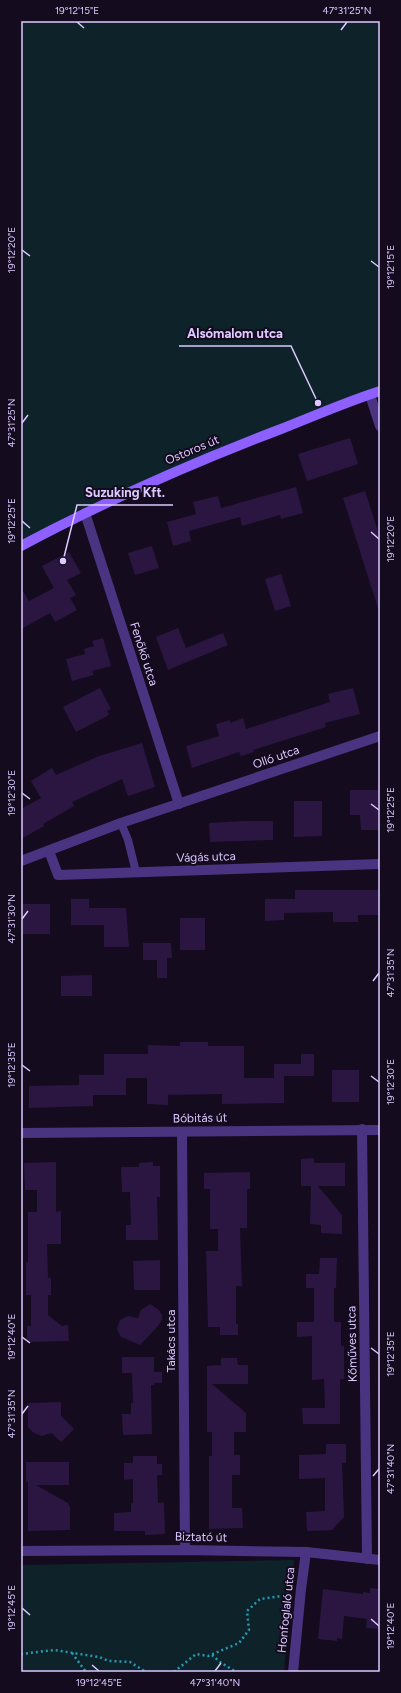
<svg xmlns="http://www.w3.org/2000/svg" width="401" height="1693" viewBox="0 0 401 1693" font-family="Figtree,sans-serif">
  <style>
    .green { fill: #0e2329 }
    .building { fill: #2a1641 }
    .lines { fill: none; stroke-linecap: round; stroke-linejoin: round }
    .path { stroke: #2799b5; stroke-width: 2.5; stroke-dasharray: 2 3; stroke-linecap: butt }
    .lane { stroke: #4a3481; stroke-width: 8 }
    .street { stroke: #4a3481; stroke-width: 10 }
    .secondary { stroke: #8d60ff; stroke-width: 10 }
    .ticks { fill: none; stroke: #ddc9ff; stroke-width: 1.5 }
    .labels { text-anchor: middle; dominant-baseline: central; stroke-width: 4; stroke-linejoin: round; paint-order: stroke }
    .street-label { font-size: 12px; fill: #ddc9ff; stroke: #140b1f }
    .leader { fill: none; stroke: #ddc9ff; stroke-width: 1.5 }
    .callout-dot { fill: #ddc9ff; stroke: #140b1f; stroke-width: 1.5 }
    .callout-label { font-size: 13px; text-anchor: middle; font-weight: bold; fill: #ddc9ff; stroke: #140b1f; stroke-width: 4; stroke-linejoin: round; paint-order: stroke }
    .neatline { fill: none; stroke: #ddc9ff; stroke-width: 1.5 }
    .ticks-label { font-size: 10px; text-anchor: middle; fill: #ddc9ff }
  </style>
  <rect width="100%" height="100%" fill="#140b1f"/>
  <g class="green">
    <path d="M21,21H380V385L79,510L21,541Z"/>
    <path d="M294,1560L284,1672H21V1565Z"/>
  </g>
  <g class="building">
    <path d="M350,438L358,464L307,481L298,454Z"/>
    <path d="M296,487L303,513L281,519L280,515L242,526L240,517L189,531L191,541L173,546L167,522L196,514L193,502L218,496L221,508Z"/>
    <path d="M365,491L380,538V608H378L343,498Z"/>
    <path d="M152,546L159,568L135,575L128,553Z"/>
    <path d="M69,552L81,573L67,580L76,595L70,598L77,610L55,622L50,613L21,629V588L29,601L54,588L42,566Z"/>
    <path d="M281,574L291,606L275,611L265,579Z"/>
    <path d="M178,628L186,648L223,633L228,645L168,670L156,637Z"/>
    <path d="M103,638L111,666L92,671L94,675L72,681L66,659L85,654L84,649L94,646L92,641Z"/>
    <path d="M100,688L111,709L107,711L109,715L76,732L63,707Z"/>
    <path d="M353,688L360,714L325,723L326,727L253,750L254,752L241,756L239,752L192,768L186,746L219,736L216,724L230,720V723L243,718L246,729L330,702L328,694Z"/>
    <path d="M142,743L155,787L128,796L122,779L72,802L74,806L43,824L44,826L21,839V809L41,798L31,781L52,768L56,775L99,756Z"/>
    <path d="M350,790H380V830H361L360,815H350Z"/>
    <path d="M294,801H322V836L294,837Z"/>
    <path d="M243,821H273V840L210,842L209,823Z"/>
    <path d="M295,890H380V915H358V922H333V912L284,913V920L265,921V899H295Z"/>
    <path d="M71,899H89V908H126L129,947H104V925H71Z"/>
    <rect x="23" y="904" width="27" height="30"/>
    <rect x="180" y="918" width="25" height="32"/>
    <path d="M143,943H171L172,958H167V978H157V960H143Z"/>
    <path d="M92,975V996H61V976Z"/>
    <path d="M180,1042H208V1046H244V1078H274V1064H301V1054H314V1076H284V1103L222,1104V1094L168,1095V1105L147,1104V1078H126V1095H93V1106L29,1108V1086L79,1085V1075H104V1054H148V1045L180,1046Z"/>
    <rect x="332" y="1070" width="27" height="32"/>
    <path d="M314,1158V1163H345V1186H318L342,1215V1234L321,1233V1225L310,1224L311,1186H301V1159Z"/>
    <path d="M56,1162V1212L61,1211V1244H47L48,1278H51V1295H48V1315L62,1326L68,1325L69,1341L27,1342V1326H31V1295H26V1262H28V1212H37V1190H25L24,1163Z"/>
    <path d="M153,1162V1166H160V1197H157L158,1240H126V1225H131L130,1192H122L121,1167H139V1163Z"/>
    <path d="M250,1172V1189H247V1228H240L242,1286H236V1324H238V1335H220V1327H208L206,1251H218V1229H210V1189H204V1173Z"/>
    <path d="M320,1258H337L336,1288H334V1322H341V1346H344V1379H340V1424H303L302,1408H325L324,1379L312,1380V1336L297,1337V1322H314V1288H306V1274H319Z"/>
    <path d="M160,1260V1290H134L133,1261Z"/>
    <path d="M150,1304L159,1310L162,1315V1320L158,1326L140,1345L121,1337L117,1329L120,1320L128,1316L138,1318L141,1310Z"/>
    <path d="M122,1357H154V1372H162V1383H154V1385H151L152,1434L123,1435L122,1414H131V1403H133L132,1373H122Z"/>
    <path d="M221,1358H237L238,1365H248V1384H212L246,1413V1432H234V1455H240V1475H232V1508H242L243,1528L209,1529V1456H212V1432H207V1366L221,1365Z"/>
    <path d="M61,1402V1416L74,1429L61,1442L52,1433L42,1436L34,1433L28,1427V1403Z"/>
    <path d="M326,1444H346V1463H342L344,1517L332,1530L307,1531L306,1512L325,1511V1478L299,1479V1455L326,1454Z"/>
    <path d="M133,1456H157V1464H162V1475H157L158,1503L164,1502L165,1534L145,1535V1531H114V1513L131,1512V1503H133V1479L124,1480V1463H133Z"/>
    <path d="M26,1462H69V1485H36L68,1503L70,1507V1530L28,1531V1482H26Z"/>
    <path d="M370,1588L380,1589V1629L366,1628L367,1619L344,1616L342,1639L337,1638V1641L318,1639L323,1589L363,1594V1592L370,1593Z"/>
  </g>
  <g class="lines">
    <g class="path">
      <path d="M72,1653L86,1672"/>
      <path d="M21,1654L54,1650L99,1657L109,1661L130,1662L146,1672"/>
      <path d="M212,1655L220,1662L236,1672"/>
      <path d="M174,1672L196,1654L208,1656L239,1643L249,1630L247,1611L260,1599L282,1596L289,1593"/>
    </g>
    <path class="lane" d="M121,823L128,840L136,872"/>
    <g class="street">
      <path d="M370,395L380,426"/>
      <path d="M85,513L179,804"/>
      <path d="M49,851L58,875L380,864"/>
      <path d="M21,861L121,823L380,736"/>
      <path d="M362,1129L367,1559"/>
      <path d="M182,1132L185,1550"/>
      <path d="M21,1133L380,1130"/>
      <path d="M21,1551L185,1550L306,1552L380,1560"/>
      <path d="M293,1672L301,1589L306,1552"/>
    </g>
    <path class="secondary" d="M21,546C105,501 192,463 281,429C314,416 346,402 380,391"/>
  </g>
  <path class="ticks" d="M77,22L84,28M341,30L347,22M22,250L30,256M371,261L379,267M22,423L28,415M22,521L30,528M371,532L379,539M22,793L30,799M371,804L379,810M22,919L28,911M373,981L379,973M22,1065L30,1071M371,1076L379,1082M22,1337L30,1343M371,1348L379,1354M22,1414L28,1406M373,1476L379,1469M22,1608L30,1615M371,1619L379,1626M92,1665L99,1671M215,1671L221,1663"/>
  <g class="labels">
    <g class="street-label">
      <text transform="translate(192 450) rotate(-23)">Ostoros út</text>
      <text transform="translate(144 654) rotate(72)">Fenőkő utca</text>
      <text transform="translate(276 757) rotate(-19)">Olló utca</text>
      <text transform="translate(206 857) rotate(-2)">Vágás utca</text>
      <text transform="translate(200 1118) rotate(-1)">Bóbitás út</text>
      <text transform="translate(171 1341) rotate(-90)">Takács utca</text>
      <text transform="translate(352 1344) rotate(-91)">Kőműves utca</text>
      <text transform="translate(201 1537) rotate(1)">Biztató út</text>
      <text transform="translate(286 1610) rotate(-84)">Honfoglaló utca</text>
    </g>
  </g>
  <path class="leader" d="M318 403L291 346H179M63 561L77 505H173"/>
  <g class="callout-dot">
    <circle cx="318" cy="403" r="4"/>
    <circle cx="63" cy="561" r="4"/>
  </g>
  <g class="callout-label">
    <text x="235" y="338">Alsómalom utca</text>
    <text x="125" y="497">Suzuking Kft.</text>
  </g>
  <rect width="401" height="1693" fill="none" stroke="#140b1f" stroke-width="44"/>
  <rect x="22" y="22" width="357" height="1649" class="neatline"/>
  <g class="ticks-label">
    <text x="77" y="14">19°12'15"E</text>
    <text x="347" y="14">47°31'25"N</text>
    <text transform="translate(11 250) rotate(-90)" y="4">19°12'20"E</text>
    <text transform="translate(390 267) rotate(-90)" y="4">19°12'15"E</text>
    <text transform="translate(11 423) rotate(-90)" y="4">47°31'25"N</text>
    <text transform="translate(11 521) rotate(-90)" y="4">19°12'25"E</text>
    <text transform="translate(390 539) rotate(-90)" y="4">19°12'20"E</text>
    <text transform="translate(11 793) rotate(-90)" y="4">19°12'30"E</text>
    <text transform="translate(390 810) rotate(-90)" y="4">19°12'25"E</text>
    <text transform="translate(11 919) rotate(-90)" y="4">47°31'30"N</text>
    <text transform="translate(390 973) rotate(-90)" y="4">47°31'35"N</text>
    <text transform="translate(11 1065) rotate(-90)" y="4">19°12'35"E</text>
    <text transform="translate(390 1082) rotate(-90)" y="4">19°12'30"E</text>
    <text transform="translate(11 1337) rotate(-90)" y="4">19°12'40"E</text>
    <text transform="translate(390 1354) rotate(-90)" y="4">19°12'35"E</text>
    <text transform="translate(11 1414) rotate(-90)" y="4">47°31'35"N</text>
    <text transform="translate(390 1469) rotate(-90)" y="4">47°31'40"N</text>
    <text transform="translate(11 1608) rotate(-90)" y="4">19°12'45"E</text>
    <text transform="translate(390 1626) rotate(-90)" y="4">19°12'40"E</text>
    <text x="99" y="1686">19°12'45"E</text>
    <text x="215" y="1686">47°31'40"N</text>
  </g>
</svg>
